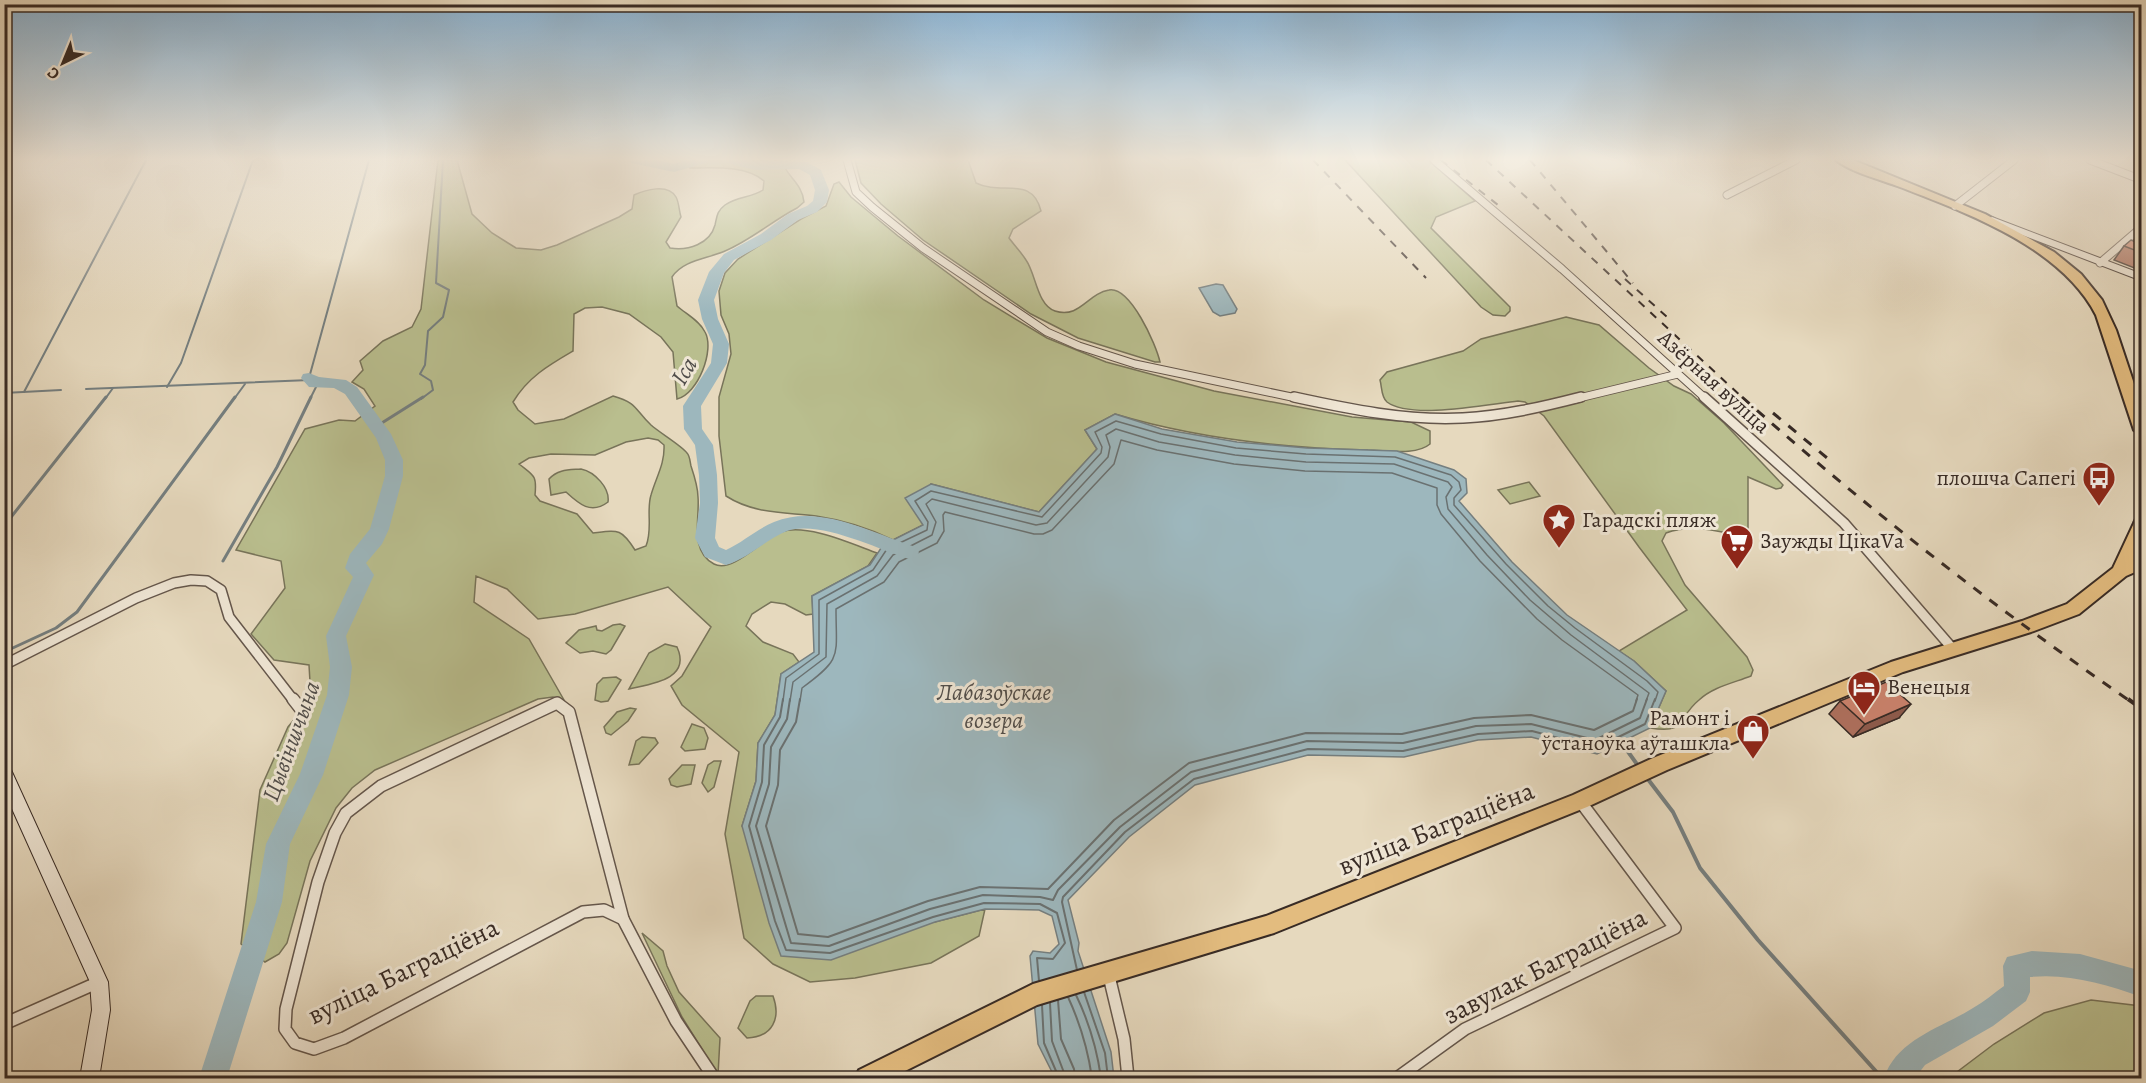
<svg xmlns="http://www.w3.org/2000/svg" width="2146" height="1083" viewBox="0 0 2146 1083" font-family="Alegreya,serif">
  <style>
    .green { fill: #b9be8e; stroke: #78745a; stroke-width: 1.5; fill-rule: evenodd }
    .water { fill: #9db7bd; stroke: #757f80; stroke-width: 1.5 }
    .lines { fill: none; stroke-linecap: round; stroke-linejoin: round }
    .shore-far1 { stroke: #6a7171; stroke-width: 1.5 }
    .shore { stroke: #6a7171; stroke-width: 2 }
    .stream-far2 { stroke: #757f80; stroke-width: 2 }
    .stream-far1 { stroke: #757f80; stroke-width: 3 }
    .stream { stroke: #757f80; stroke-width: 4 }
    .river { fill: #9db7bd; fill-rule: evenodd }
    .street-far2-casing { stroke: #64564b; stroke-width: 9 }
    .street-far1-casing { stroke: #64564b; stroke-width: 12 }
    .street-casing { stroke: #64564b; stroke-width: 14 }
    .secondary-casing { stroke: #382b25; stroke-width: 2 }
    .highway-casing { stroke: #382b25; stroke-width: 4 }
    .street-far2 { stroke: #efe6d5; stroke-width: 7 }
    .street-far1 { stroke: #efe6d5; stroke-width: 9 }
    .street { stroke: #efe6d5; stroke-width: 11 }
    .secondary { fill: #efe6d5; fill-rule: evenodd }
    .highway { fill: #e3bc7f; fill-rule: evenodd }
    .rail-far2 { stroke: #382b25; stroke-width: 2; stroke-dasharray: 8 8; stroke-linecap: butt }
    .rail-far1 { stroke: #382b25; stroke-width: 3; stroke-dasharray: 10 10; stroke-linecap: butt }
    .rail { stroke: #382b25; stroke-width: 4; stroke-dasharray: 14 14; stroke-linecap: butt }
    .wall { fill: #ad6f5c; stroke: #382b25; stroke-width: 1.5 }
    .shaded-wall { fill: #8d5a4b; stroke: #382b25; stroke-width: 1.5 }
    .building { fill: #c9816b; stroke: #382b25; stroke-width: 1.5 }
    .labels { text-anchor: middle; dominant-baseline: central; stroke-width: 6; stroke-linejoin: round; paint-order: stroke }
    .street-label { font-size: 22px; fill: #382b25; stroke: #efe6d5 }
    .poi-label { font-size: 22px; fill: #382b25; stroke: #efe6d5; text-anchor: start }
    .water-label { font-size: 24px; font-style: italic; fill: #514e4b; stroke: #efe6d5 }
    .near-street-label { font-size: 27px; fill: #382b25; stroke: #efe6d5 }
  </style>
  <rect width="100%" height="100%" fill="#e6d9be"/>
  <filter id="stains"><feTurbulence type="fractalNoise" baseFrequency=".00333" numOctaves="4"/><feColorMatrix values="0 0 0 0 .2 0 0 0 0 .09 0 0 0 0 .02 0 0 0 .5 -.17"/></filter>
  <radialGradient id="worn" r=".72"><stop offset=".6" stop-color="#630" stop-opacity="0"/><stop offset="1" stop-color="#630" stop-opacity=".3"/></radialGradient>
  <g class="green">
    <path d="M438,160H457L472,214L492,233L516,248L541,250L557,245L619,217L632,209L634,195C645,190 668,183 676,197C679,202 679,211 681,217L666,242L670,248C688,251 710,244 715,225C717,216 717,211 725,205C737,196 751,198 763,190L764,181C746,165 713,168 690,168L683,160H781C787,177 802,183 804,202L797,208C772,221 751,240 725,251C707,259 683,260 672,277L677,306C686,314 700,321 705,332C715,350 698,394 677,399L673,352L661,337L629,314L602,307L585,308L574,314L573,351C549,365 528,377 513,402L518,410L535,424L564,419L613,396C638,403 634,409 651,425C660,433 682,446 687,453C690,456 690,462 691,466C694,475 698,487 698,497C700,518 689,551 714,564C733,574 763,538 781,532C806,523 852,544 877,553L868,566L812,596L813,614L806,615L785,604L771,602L752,614L746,626L763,642L793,654L799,662L781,674L775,715L758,743L756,781L742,826L935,922L985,909L979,936L931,963L855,978L810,982L773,964L744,938L725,834L739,752L682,705L671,686L682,676L711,627L668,587L575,614L538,619L507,589L476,576L474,602L529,639L564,700L553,697L538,699L375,770L352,788L336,808L310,861L287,943L279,954L265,962L241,944L260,790L288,727L311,699L309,665L274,660L251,634L285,588L281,561L236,550L305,429L339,420L355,421L375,406L364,389L352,382L363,370L360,361L383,341L412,327L421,309ZM648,438L658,440L664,445C665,464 656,477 651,495C646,511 653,529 646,546L635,550C621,528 618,530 593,533L577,514L540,501L535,495C537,475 534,476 519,464L529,458L551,454L595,455L626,442Z"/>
    <path d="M855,160H968L976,183C1002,196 1032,175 1041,211L1013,229L1009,238C1014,245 1021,252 1026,260C1036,274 1037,305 1055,311C1080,319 1088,293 1109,290C1130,286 1156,344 1160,362H1155L1078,338L1031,314L923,240L881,204L861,183Z"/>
    <path d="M1345,160H1428L1475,201L1436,217L1431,228L1510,307V311L1505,316L1493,315L1481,307Z"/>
    <path d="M839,182L851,197L898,236L984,300L1047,338L1106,362L1214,391L1352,417L1411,422L1430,431V444C1416,456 1386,450 1368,450C1282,448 1198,439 1115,414L1085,430L1097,449L1039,512L931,484L923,525L893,540C869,528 843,520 816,516C784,512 754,514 726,496L719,436V397L731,354L729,334L721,315L719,291L725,273L738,259L801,219L826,206L834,184Z"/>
    <path d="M1566,317L1599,325L1649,368L1674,386L1691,394L1724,423L1783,485L1781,488L1776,489L1748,477V533L1744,536C1718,532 1692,523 1666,533L1662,541L1685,585L1747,657L1753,670L1751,676C1733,683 1713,687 1699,700C1676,719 1688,734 1650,728L1666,691L1634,661L1619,651L1687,610L1639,547L1544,416L1525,402L1518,401C1489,404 1411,420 1387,402C1381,397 1382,387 1380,380L1387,372L1463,351L1481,339Z"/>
    <path d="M581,469C595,472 610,488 608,502C591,515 579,504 566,492L551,495L549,479C558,469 569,470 581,469Z"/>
    <path d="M1529,482L1540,496L1510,504L1498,490Z"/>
    <path d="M620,624L625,626L611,650L606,654L593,651L580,653L566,643L579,630L596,626L597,630L602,631L613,625Z"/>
    <path d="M665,644L677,647C692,680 650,684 629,689L649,653Z"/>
    <path d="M616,677L621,680L608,701L601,702L595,700L597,684L603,678Z"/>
    <path d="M630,708L636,709L628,721L611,735L606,733L604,727L617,712Z"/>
    <path d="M692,724L704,728L708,738L705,749L685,751L681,747Z"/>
    <path d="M642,737L655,738L658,743L639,764L629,765L636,741Z"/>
    <path d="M714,761H721L714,787L708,792L702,783L708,765Z"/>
    <path d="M682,765H695L691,784L677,787L671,785L669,779Z"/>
    <path d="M642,933L663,951L667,966L679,992L720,1038L718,1075L682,1017Z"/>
    <path d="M756,996H773C781,1018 773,1037 747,1038L738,1028L750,1001Z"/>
    <path d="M2091,1000L2141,1006V1078H1949L1994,1044L2044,1013Z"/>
  </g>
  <g class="water">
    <path d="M1216,284L1223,285L1237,309L1235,313L1220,316L1213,312L1199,288Z"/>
    <path d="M1115,414L1162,429L1237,442L1307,448L1397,451L1454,470L1466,479L1467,493L1459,501L1512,562L1567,615L1634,661L1666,691L1650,728L1597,754L1531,737L1478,740L1404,757L1308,755L1195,785L1129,837L1068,900L1079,943L1078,951L1111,1052L1114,1078H1055L1038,1044L1030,956L1033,951L1050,953L1059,944L1052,916L1039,910L985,909L935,922L831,960L781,956L769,923L742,826L756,781L758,743L775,715L781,674L814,652L812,596L870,565L883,545L923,525L905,498L931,484L1039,512L1097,449L1085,430Z"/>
  </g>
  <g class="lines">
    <g class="shore-far1">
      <path d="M783,701L786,678L819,654V600L873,570L887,549L927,530L928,522L915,501L931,491L1042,517L1101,453L1102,447L1095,432L1116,421L1161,434L1236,448L1306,454L1395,457L1451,475L1459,482L1461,490L1454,498V505L1506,564L1548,606L1575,628L1647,681L1658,692L1655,701"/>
      <path d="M790,701L793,682L826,657L827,604L877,576L893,555L932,535L936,522L926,504L932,499L1036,525L1047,523L1108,457L1110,447L1106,435L1116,429L1159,442L1235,455L1306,462L1394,464L1448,482L1452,487L1446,497L1448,509L1487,555L1530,600L1571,635L1649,693L1646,701"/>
      <path d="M800,701L802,688C843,658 836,657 836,609L884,582L899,562L937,543L944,531L943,515L945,512L1034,534H1043L1052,530L1114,464L1121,440L1157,450L1234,464L1305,471L1392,473L1437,488V505L1441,514L1480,561L1537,619L1562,640L1638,695L1636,701"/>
    </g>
    <g class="shore">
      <path d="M783,699L780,717L764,745L762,782L749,826L775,921L786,950L830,953L933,917L984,903L1040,904L1057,913L1065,943L1053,959L1037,958L1039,981"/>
      <path d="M790,699L787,719L771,747L769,784L756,826L791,943L829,946L930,909L983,895L1040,897L1053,900L1058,890L1120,827L1191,772L1307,741L1403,743L1476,726L1531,724L1595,740L1640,718L1647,699"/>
      <path d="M800,699L796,722L780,750L778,785L766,826L798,934L828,937L928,901L980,887L1048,889L1114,820L1189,763L1306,733L1402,734L1474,718L1531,715L1594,730L1633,711L1637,699"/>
      <path d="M1077,970L1062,902L1063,897L1125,832L1194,779L1308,749L1403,751L1478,734L1532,731L1596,748L1645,724L1655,699"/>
      <path d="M1084,992L1105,1053L1108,1078"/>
      <path d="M1076,995C1089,1022 1097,1049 1101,1078"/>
      <path d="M1068,997C1080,1023 1088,1050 1092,1078"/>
      <path d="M1058,1000L1061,1039L1074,1069L1075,1078"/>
      <path d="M1050,1003L1052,1041L1066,1078"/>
      <path d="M1042,1005L1044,1043L1059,1078"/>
    </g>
    <g class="stream-far2">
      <path d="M309,378L369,160"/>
      <path d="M167,387L181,363L253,160"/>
      <path d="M86,389L310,380"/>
      <path d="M24,392L146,160"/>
      <path d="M4,393L61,390"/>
      <path d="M105,399L113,388"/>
      <path d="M234,399L245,384"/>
      <path d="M310,399L318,383"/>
      <path d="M421,399L433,390L431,381L420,374L425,365L428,331L443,317L449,290L436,283L443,160"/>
    </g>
    <g class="stream-far1">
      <path d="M377,426L423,397"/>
      <path d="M4,526L106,397"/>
      <path d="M223,561L277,467L311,397"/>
      <path d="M4,652L56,628L77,612L235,397"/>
    </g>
    <g class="stream">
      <path d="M1621,742L1639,767"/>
      <path d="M1647,778L1673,812L1700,868L1758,940L1882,1078"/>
    </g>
    <g class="river">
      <path d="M629,160H657L674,164L685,160H708L706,163L674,172L631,163Z"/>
      <path d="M725,160L807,162L821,170L829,190L827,202L817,212L798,220L771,240L734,260L724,273L714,300L718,319L729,344L727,363L701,406L702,429L713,445L717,475L718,503L715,538L719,547L726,550C743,542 757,529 774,522C819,503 872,533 916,547L919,552L916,557L909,559C877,549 820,520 787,531C765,540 749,558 726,565L705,557L695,538L700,503L699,475L695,445L684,429L683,406L711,363L713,344L702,319L698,300L709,272L724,254L761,234L788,214L807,206L813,201L815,190L810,175L799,169L755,170L727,163Z"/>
      <path d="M309,373L319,377L346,380L357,387L391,434L403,460V476L389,529L382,544L366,563L374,575L346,636L352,667L349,695L323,775L290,844L282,902L227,1078H199L256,902L266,844L300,774L327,695L330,667L326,636L353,577L345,568L350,554L370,529L385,476V460L376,438L345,394L334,388L309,387L301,378L303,374Z"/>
      <path d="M2032,951L2080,954L2142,971V997C2105,984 2068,973 2030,977V992L2026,1001L1993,1026L1925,1065L1915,1078H1884C1897,1039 1941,1028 1973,1008C1984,1002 1994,993 2004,986L2003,966L2007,957Z"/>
    </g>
    <g class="street-far2-casing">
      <g id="street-far2">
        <path d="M847,160L856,192L872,207L923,248L1047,332L1079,346L1135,364L1301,399"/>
        <path d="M1434,160L1562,269L1706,399"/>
        <path d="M2090,160L2142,180"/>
        <path d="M1727,195L1796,160"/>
        <path d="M1955,206L2014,160"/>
        <path d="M2100,263L2142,227"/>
        <path d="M1575,399L1678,374"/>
      </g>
    </g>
    <g class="street-far1-casing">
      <g id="street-far1">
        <path d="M1294,397C1349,409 1406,421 1463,418C1503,416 1542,407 1581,397"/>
        <path d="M1704,397L1844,523L1952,648"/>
        <path d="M4,665L136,598L174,583L191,580L207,581L221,590L229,617L294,701"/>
      </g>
    </g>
    <g class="street-casing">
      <g id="street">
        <path d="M293,699L300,708"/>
        <path d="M557,703L569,712L623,919L604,910L583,912L344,1038L314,1049L295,1043L285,1029L286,1009L318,882L335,833L346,813L381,786Z"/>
        <path d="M623,919L676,1021L714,1078"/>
        <path d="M1108,972L1124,1039L1128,1078"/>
        <path d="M4,1024L99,982"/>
        <path d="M1397,1078L1465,1029L1675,928L1580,801"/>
      </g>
    </g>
    <g class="secondary-casing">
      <g id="secondary">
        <path d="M1992,217L2142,274V281L1988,222L1987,220Z"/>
        <path d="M4,765L10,767L12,772L108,982L110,1010L99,1078H80L92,1010L90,982L4,791Z"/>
      </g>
    </g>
    <g class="highway-casing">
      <g id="highway">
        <path d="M1836,160H1853L1985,214L2054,252L2081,274L2102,300L2116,330L2142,408V435L2134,430L2096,315C2061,247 1967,213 1900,187C1882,180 1850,172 1836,160Z"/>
        <path d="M2142,517V543L2135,557L2142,555V569L2126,576L2079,614L2031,632L1903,672L1667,770L1587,807L1274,933L1037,1005L891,1078H855L859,1070L1033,984L1266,916L1573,795L1653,758L1891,662L2022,621L2067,604L2113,568L2134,523L2136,519Z"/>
      </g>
    </g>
    <use href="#street-far2" class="street-far2"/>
    <use href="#street-far1" class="street-far1"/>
    <use href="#street" class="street"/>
    <use href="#secondary" class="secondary"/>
    <use href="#highway" class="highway"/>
    <g class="rail-far2">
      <path d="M1313,160L1426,278"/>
      <path d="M1441,160L1498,205"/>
      <path d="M1486,160L1744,399"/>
      <path d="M1530,160L1633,283"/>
      <path d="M1625,279L1667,317"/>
    </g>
    <g class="rail-far1">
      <path d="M1742,397C1865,507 1994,607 2130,701"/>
      <path d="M1773,413L1832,462"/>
    </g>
    <path class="rail" d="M2128,699L2142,709"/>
  </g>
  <g class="wall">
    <path d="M2142,240V271L2114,260L2124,246L2138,243Z"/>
    <path d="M1840,701L1899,718L1853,737L1829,714Z"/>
  </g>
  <path class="shaded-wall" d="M1911,704L1899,718L1853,737L1865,724Z"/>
  <g class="building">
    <path d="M2131,240L2138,243L2142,240V253L2124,246Z"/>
    <path d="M1886,682L1911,704L1865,724L1840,701Z"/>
  </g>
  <linearGradient id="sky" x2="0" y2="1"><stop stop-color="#8ab5d7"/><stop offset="0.51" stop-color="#f4eee2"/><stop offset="1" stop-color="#f4eee2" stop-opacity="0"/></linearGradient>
  <rect width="2146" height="312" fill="url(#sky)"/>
  <defs>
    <g id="bus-pin" transform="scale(1.725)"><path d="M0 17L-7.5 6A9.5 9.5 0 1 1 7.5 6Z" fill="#8f2418" stroke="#efe6d5"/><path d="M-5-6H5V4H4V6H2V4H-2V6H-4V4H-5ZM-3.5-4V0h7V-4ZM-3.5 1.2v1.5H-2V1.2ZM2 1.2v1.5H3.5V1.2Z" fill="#fff"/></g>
    <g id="sight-pin" transform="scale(1.725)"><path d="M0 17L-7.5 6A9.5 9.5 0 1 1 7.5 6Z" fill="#8f2418" stroke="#efe6d5"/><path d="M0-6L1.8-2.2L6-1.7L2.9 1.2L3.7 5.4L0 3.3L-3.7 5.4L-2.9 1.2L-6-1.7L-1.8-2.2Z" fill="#fff"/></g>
    <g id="supermarket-pin" transform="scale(1.725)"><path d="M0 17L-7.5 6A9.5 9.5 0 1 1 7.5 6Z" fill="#8f2418" stroke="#efe6d5"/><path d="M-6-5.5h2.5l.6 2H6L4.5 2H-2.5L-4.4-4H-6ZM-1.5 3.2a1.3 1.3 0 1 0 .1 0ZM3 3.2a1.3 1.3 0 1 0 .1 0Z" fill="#fff"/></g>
    <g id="hotel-pin" transform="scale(1.725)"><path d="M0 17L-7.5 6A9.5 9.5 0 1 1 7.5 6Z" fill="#8f2418" stroke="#efe6d5"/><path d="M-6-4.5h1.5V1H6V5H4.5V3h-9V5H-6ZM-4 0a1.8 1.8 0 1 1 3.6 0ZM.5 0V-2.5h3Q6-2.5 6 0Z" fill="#fff"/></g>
    <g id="shop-pin" transform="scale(1.725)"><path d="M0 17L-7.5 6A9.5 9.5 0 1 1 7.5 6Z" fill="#8f2418" stroke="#efe6d5"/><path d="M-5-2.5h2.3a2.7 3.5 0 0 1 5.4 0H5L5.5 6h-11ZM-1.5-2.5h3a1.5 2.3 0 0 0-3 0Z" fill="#fff"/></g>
  </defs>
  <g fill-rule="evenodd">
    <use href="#bus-pin" x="2099" y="478"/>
    <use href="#sight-pin" x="1559" y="520"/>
    <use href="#supermarket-pin" x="1737" y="541"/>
    <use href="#hotel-pin" x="1864" y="687"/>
    <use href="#shop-pin" x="1753" y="731"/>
  </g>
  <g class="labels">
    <g class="street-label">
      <text transform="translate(1714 382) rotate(42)">Азёрная вуліца</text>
    </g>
    <g class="poi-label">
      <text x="2076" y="478" text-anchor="end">плошча Сапегі</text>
      <text x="1582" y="520">Гарадскі пляж</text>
      <text x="1760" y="541">Заужды ЦікаVа</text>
      <text x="1887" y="687">Венецыя</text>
      <text x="1730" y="718" text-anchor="end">Рамонт і<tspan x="1730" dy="25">ўстаноўка аўташкла</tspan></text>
    </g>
    <g class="water-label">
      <text transform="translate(684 371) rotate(-59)">Іса</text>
      <text x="994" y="692">Лабазоўскае<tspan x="994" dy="28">возера</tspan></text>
      <text transform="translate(291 741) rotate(-70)">Цывіншчына</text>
    </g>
    <g class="near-street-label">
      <text transform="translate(1436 828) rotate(-22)">вуліца Баграціёна</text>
      <text transform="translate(1545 966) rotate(-27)">завулак Баграціёна</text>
      <text transform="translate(403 971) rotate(-26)">вуліца Баграціёна</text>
    </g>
  </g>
  <rect width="2146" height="1083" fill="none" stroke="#e6d9be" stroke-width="24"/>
  <rect x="6" y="6" width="2134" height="1071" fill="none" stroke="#382b25" stroke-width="3"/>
  <rect x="12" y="12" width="2122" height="1059" fill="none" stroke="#382b25" stroke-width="1.5"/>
  <g transform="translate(63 63) rotate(223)" stroke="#efe6d5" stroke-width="4.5" paint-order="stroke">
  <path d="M0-4.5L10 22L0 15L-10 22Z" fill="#382b25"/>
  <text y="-9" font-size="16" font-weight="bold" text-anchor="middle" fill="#382b25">С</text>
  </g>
  <rect width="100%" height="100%" filter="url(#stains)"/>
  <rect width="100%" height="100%" fill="url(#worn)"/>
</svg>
